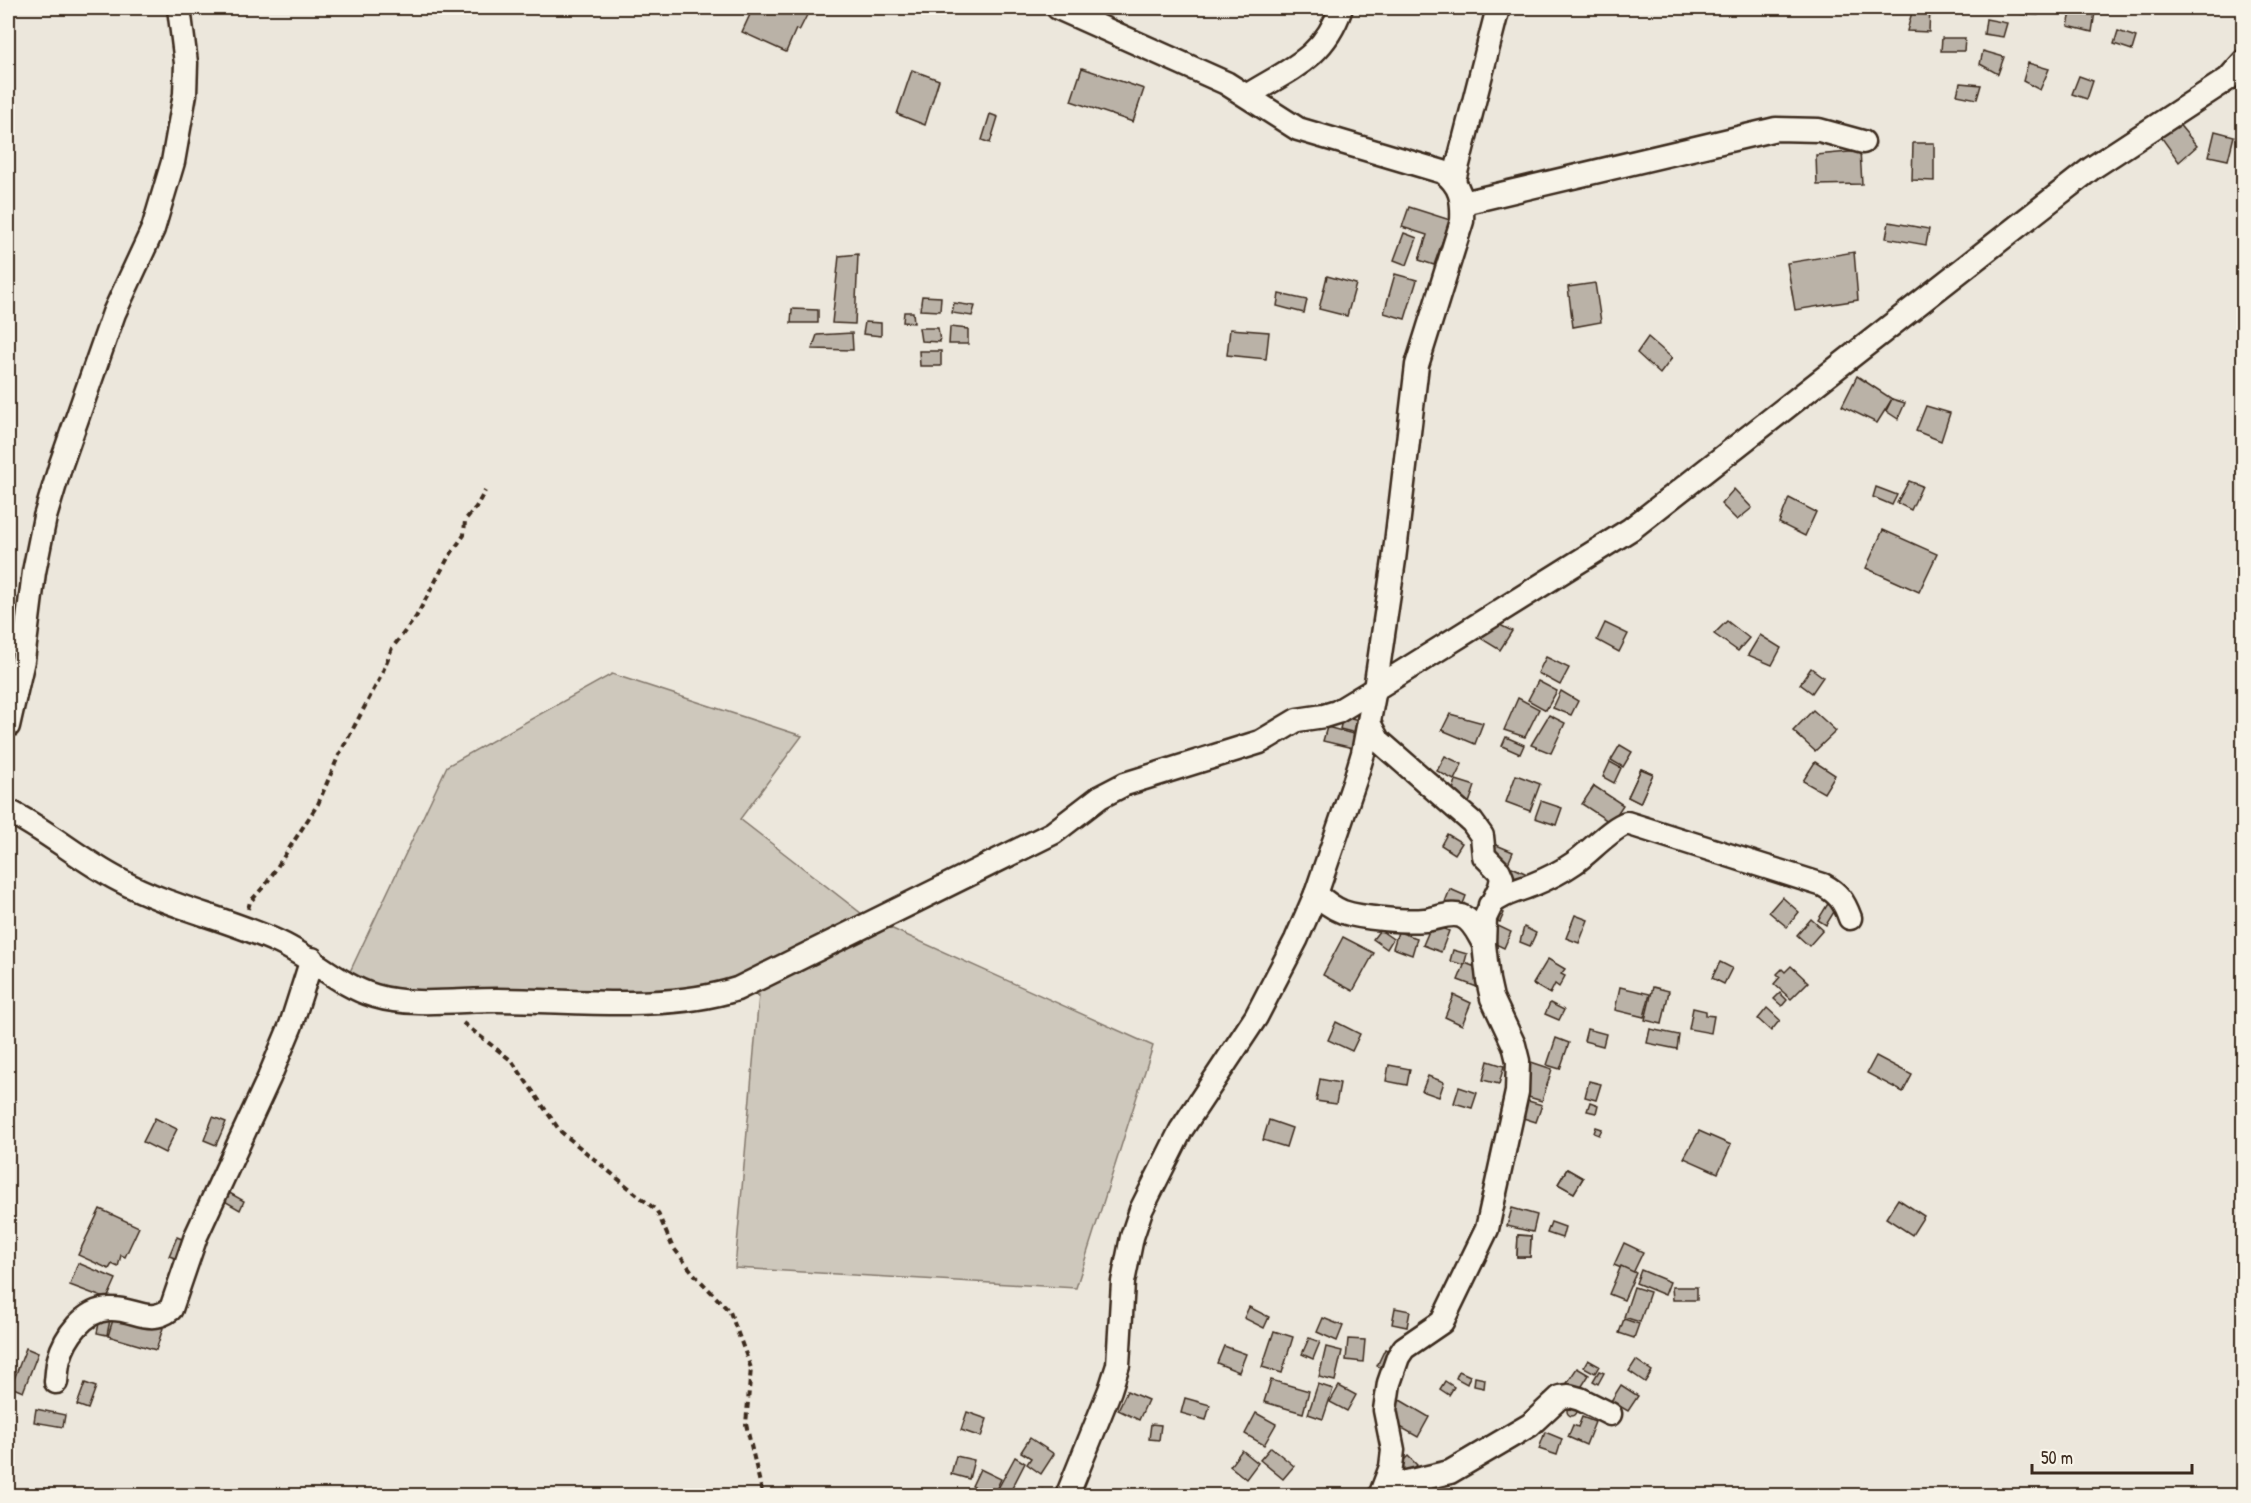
<svg xmlns="http://www.w3.org/2000/svg" width="2251" height="1503" viewBox="0 0 2251 1503" font-family="'Patrick Hand',sans-serif">
  <style>
    .green { fill: #cec8bc; stroke: #84796d; stroke-width: 1.5 }
    .building { fill: #bab2a7; stroke: #3b2a1e; stroke-width: 1.5 }
    .lines { fill: none; stroke-linecap: round; stroke-linejoin: round }
    .minor-casing { stroke: #3b2a1e; stroke-width: 27 }
    .path { stroke: #3b2a1e; stroke-width: 4; stroke-dasharray: 6 4.5; stroke-linecap: butt }
    .minor { stroke: #f7f3e8; stroke-width: 22 }
  </style>
  <rect width="100%" height="100%" fill="#ece7dc"/>
  <filter id="ink" filterUnits="userSpaceOnUse"><feTurbulence type="fractalNoise" baseFrequency=".0167" numOctaves="2"/><feDisplacementMap in="SourceGraphic" scale="12" xChannelSelector="R" yChannelSelector="G"/><feConvolveMatrix kernelMatrix="1 2 1 2 8 2 1 2 1" color-interpolation-filters="sRGB"/></filter>
  <g filter="url(#ink)">
    <path class="green" d="M612,674L802,736L740,819L866,917L1153,1046L1076,1288L735,1268L759,995L470,1006L347,978L447,766Z"/>
    <g class="building">
      <path d="M753,8H807L810,9L799,31L796,29L786,52L742,32Z"/>
      <path d="M1913,8H1930L1929,32L1907,31Z"/>
      <path d="M2022,8H2038V15L2021,14Z"/>
      <path d="M2072,8L2095,12L2092,32L2068,26Z"/>
      <path d="M1986,19L2007,23L2003,37L1984,34Z"/>
      <path d="M2118,31L2136,37L2132,50L2114,44Z"/>
      <path d="M1942,38H1965L1964,51H1941Z"/>
      <path d="M1983,51L2004,57L1998,74L1980,64Z"/>
      <path d="M2028,63L2049,69L2040,90L2023,81Z"/>
      <path d="M1082,68L1144,89L1133,122L1071,101Z"/>
      <path d="M912,70L939,80L925,125L897,114Z"/>
      <path d="M2079,76L2093,81L2087,99L2072,94Z"/>
      <path d="M1960,83L1981,85L1977,99L1957,95Z"/>
      <path d="M990,114L998,117L990,143L982,140Z"/>
      <path d="M2177,122L2197,146L2179,162L2159,134Z"/>
      <path d="M2215,131L2234,136L2228,160L2209,156Z"/>
      <path d="M1913,143H1934V181L1912,180Z"/>
      <path d="M1860,151L1862,184L1817,185L1816,155Z"/>
      <path d="M1409,207L1450,220L1434,265L1419,260L1427,235L1402,227Z"/>
      <path d="M1889,222L1929,229L1926,245L1886,238Z"/>
      <path d="M1404,233L1417,238L1407,265L1394,260Z"/>
      <path d="M1854,252L1858,300L1795,310L1787,263Z"/>
      <path d="M858,254L855,324L832,323L839,256Z"/>
      <path d="M1395,274L1417,280L1405,319L1384,313Z"/>
      <path d="M1327,276L1356,284L1347,316L1319,309Z"/>
      <path d="M1595,283L1601,322L1573,327L1568,287Z"/>
      <path d="M1279,294L1307,300L1304,313L1277,306Z"/>
      <path d="M922,296L941,297L940,311L920,310Z"/>
      <path d="M954,303L975,306L972,316L952,313Z"/>
      <path d="M792,309L818,310V323H791Z"/>
      <path d="M904,312H913L914,323L903,322Z"/>
      <path d="M865,322L881,323V336L863,334Z"/>
      <path d="M950,327L968,329V344H949Z"/>
      <path d="M919,328H938L940,342L921,341Z"/>
      <path d="M1230,329L1269,332L1266,359L1227,355Z"/>
      <path d="M852,333L853,350L812,349L817,335Z"/>
      <path d="M1648,337L1672,358L1660,374L1637,353Z"/>
      <path d="M919,351H941V366H920Z"/>
      <path d="M1857,376L1892,399L1877,423L1842,406Z"/>
      <path d="M1892,399L1905,403L1898,419L1886,411Z"/>
      <path d="M1926,406L1950,413L1941,441L1916,431Z"/>
      <path d="M1909,481L1922,486L1911,510L1897,503Z"/>
      <path d="M1876,487L1897,495L1892,505L1873,497Z"/>
      <path d="M1734,489L1752,508L1737,520L1721,504Z"/>
      <path d="M1789,498L1816,512L1805,536L1779,523Z"/>
      <path d="M1883,530L1937,554L1919,592L1866,568Z"/>
      <path d="M1727,621L1749,638L1738,651L1714,634Z"/>
      <path d="M1494,622L1512,631L1500,650L1477,636Z"/>
      <path d="M1605,623L1628,634L1619,652L1597,640Z"/>
      <path d="M1760,635L1781,648L1772,665L1748,655Z"/>
      <path d="M1546,657L1569,668L1560,685L1538,673Z"/>
      <path d="M1811,668L1823,677L1812,693L1800,684Z"/>
      <path d="M1538,681L1557,691L1546,710L1528,700Z"/>
      <path d="M1561,691L1578,701L1571,715L1553,708Z"/>
      <path d="M1518,698L1539,709L1525,737L1504,730Z"/>
      <path d="M1813,710L1836,731L1815,751L1793,731Z"/>
      <path d="M1450,714L1483,723L1475,744L1442,730Z"/>
      <path d="M1549,715L1565,723L1551,753L1531,745Z"/>
      <path d="M1343,716L1359,720L1356,733L1340,729Z"/>
      <path d="M1327,727L1357,735L1353,748L1323,741Z"/>
      <path d="M1506,737L1524,745L1520,754L1502,746Z"/>
      <path d="M1620,745L1632,752L1623,767L1611,760Z"/>
      <path d="M1445,756L1462,764L1454,780L1437,771Z"/>
      <path d="M1610,762L1621,768L1614,783L1603,777Z"/>
      <path d="M1815,762L1835,775L1824,793L1803,781Z"/>
      <path d="M1641,769L1653,774L1640,803L1628,797Z"/>
      <path d="M1641,769L1653,774L1640,803L1628,797Z"/>
      <path d="M1516,775L1540,784L1530,811L1506,802Z"/>
      <path d="M1456,780L1475,786L1469,803L1451,797Z"/>
      <path d="M1594,786L1623,805L1611,823L1582,804Z"/>
      <path d="M1541,801L1562,808L1556,825L1535,818Z"/>
      <path d="M1447,834L1462,843L1455,854L1441,845Z"/>
      <path d="M1494,844L1513,852L1507,866L1488,857Z"/>
      <path d="M1512,867L1527,874L1523,884L1507,877Z"/>
      <path d="M1450,889L1466,896L1461,909L1445,902Z"/>
      <path d="M1782,897L1799,912L1787,927L1769,912Z"/>
      <path d="M1829,902L1837,907L1826,925L1818,920Z"/>
      <path d="M1493,909L1504,913L1500,922L1490,918Z"/>
      <path d="M1575,915L1588,920L1579,943L1566,938Z"/>
      <path d="M1811,919L1823,930L1809,946L1797,935Z"/>
      <path d="M1432,924L1449,931L1441,952L1423,945Z"/>
      <path d="M1494,924L1511,932L1504,948L1487,940Z"/>
      <path d="M1524,927L1536,933L1530,946L1520,942Z"/>
      <path d="M1380,930L1393,939L1387,949L1373,939Z"/>
      <path d="M1398,932L1417,938L1412,955L1393,948Z"/>
      <path d="M1343,937L1374,953L1353,991L1323,975Z"/>
      <path d="M1453,950L1467,954L1464,965L1450,961Z"/>
      <path d="M1548,959L1565,969L1561,974L1565,976L1559,987L1555,984L1550,994L1533,984Z"/>
      <path d="M1720,962L1732,968L1724,984L1712,978Z"/>
      <path d="M1465,963L1483,970L1477,987L1458,980Z"/>
      <path d="M1791,966L1808,982L1791,999L1774,984L1780,977L1777,974L1782,969L1785,972Z"/>
      <path d="M1620,987L1650,994L1644,1017L1615,1010Z"/>
      <path d="M1653,987L1669,991L1662,1024L1645,1020Z"/>
      <path d="M1780,993L1787,1000L1782,1006L1774,999Z"/>
      <path d="M1454,995L1471,1003L1462,1025L1445,1017Z"/>
      <path d="M1550,1003L1564,1010L1559,1020L1545,1014Z"/>
      <path d="M1693,1008L1706,1011V1015L1714,1016L1711,1033L1689,1029Z"/>
      <path d="M1767,1008L1780,1020L1771,1031L1758,1019Z"/>
      <path d="M1336,1022L1360,1034L1352,1051L1328,1040Z"/>
      <path d="M1587,1029L1606,1034L1603,1046L1584,1041Z"/>
      <path d="M1650,1029L1679,1035L1677,1049L1647,1043Z"/>
      <path d="M1556,1038L1569,1043L1560,1069L1547,1065Z"/>
      <path d="M1876,1056L1912,1075L1903,1092L1867,1073Z"/>
      <path d="M1488,1061L1504,1066L1499,1084L1483,1080Z"/>
      <path d="M1531,1062L1552,1069L1542,1101L1522,1095Z"/>
      <path d="M1389,1065L1410,1069L1407,1085L1386,1081Z"/>
      <path d="M1428,1076L1444,1082L1439,1097L1422,1091Z"/>
      <path d="M1320,1079L1340,1083L1336,1104L1316,1101Z"/>
      <path d="M1589,1081L1601,1084L1596,1100L1585,1097Z"/>
      <path d="M1459,1087L1477,1093L1472,1108L1454,1103Z"/>
      <path d="M1525,1100L1542,1105L1536,1122L1520,1117Z"/>
      <path d="M1590,1102L1598,1105L1596,1113L1587,1111Z"/>
      <path d="M213,1117L226,1122L216,1145L204,1140Z"/>
      <path d="M155,1118L177,1129L165,1153L143,1142Z"/>
      <path d="M1269,1120L1292,1128L1286,1147L1263,1140Z"/>
      <path d="M1596,1127L1602,1129L1599,1135L1594,1133Z"/>
      <path d="M1699,1131L1731,1145L1718,1173L1684,1158Z"/>
      <path d="M1567,1169L1583,1178L1574,1193L1558,1184Z"/>
      <path d="M1567,1169L1583,1178L1574,1193L1558,1184Z"/>
      <path d="M226,1191L244,1201L240,1210L221,1199Z"/>
      <path d="M1898,1199L1924,1216L1912,1235L1886,1218Z"/>
      <path d="M1512,1208L1537,1215L1533,1232L1507,1226Z"/>
      <path d="M100,1209L139,1227L125,1257L121,1255L118,1267L112,1264L109,1269L78,1255Z"/>
      <path d="M1551,1222L1565,1227L1562,1238L1547,1233Z"/>
      <path d="M1518,1235L1531,1236L1530,1257H1517Z"/>
      <path d="M1518,1235L1531,1236L1530,1257H1517Z"/>
      <path d="M177,1237L189,1242L181,1260L169,1256Z"/>
      <path d="M1624,1243L1643,1252L1633,1273L1614,1265Z"/>
      <path d="M78,1263L116,1279L107,1299L70,1285Z"/>
      <path d="M1621,1266L1636,1273L1624,1300L1609,1294Z"/>
      <path d="M1641,1270L1670,1282L1665,1295L1636,1283Z"/>
      <path d="M1634,1287L1650,1292L1640,1322L1624,1317Z"/>
      <path d="M1672,1287H1697V1300H1673Z"/>
      <path d="M1249,1307L1269,1317L1264,1328L1244,1318Z"/>
      <path d="M1395,1308L1410,1311L1407,1327L1392,1324Z"/>
      <path d="M115,1313L163,1328L156,1350L108,1336Z"/>
      <path d="M100,1318L110,1320L107,1335L97,1333Z"/>
      <path d="M1323,1318L1343,1326L1337,1341L1317,1332Z"/>
      <path d="M1624,1319L1639,1324L1634,1338L1619,1333Z"/>
      <path d="M1274,1331L1293,1337L1282,1373L1262,1367Z"/>
      <path d="M1309,1338L1320,1342L1313,1359L1302,1354Z"/>
      <path d="M1348,1339L1365,1340L1363,1362L1346,1360Z"/>
      <path d="M1224,1346L1246,1354L1239,1372L1217,1363Z"/>
      <path d="M1326,1347L1342,1351L1335,1381L1319,1377Z"/>
      <path d="M26,1348L38,1353L23,1392L11,1387Z"/>
      <path d="M1385,1349L1398,1355L1390,1372L1377,1366Z"/>
      <path d="M1588,1360L1599,1366L1595,1373L1584,1367Z"/>
      <path d="M1636,1360L1652,1371L1645,1382L1629,1371Z"/>
      <path d="M1577,1368L1589,1375L1577,1394L1565,1386Z"/>
      <path d="M1459,1371L1470,1376L1467,1384L1456,1378Z"/>
      <path d="M1599,1371L1604,1373L1598,1384L1593,1381Z"/>
      <path d="M1475,1377L1485,1379L1484,1388L1474,1386Z"/>
      <path d="M1271,1380L1309,1391L1303,1413L1264,1402Z"/>
      <path d="M1445,1381L1454,1387L1449,1395L1440,1389Z"/>
      <path d="M85,1383L96,1387L88,1409L77,1405Z"/>
      <path d="M1318,1384L1333,1389L1323,1419L1308,1414Z"/>
      <path d="M1621,1385L1638,1396L1628,1411L1611,1401Z"/>
      <path d="M1339,1386L1356,1395L1347,1411L1330,1402Z"/>
      <path d="M1127,1391L1148,1400L1139,1420L1118,1410Z"/>
      <path d="M1185,1398L1210,1405L1206,1420L1181,1413Z"/>
      <path d="M1400,1400L1429,1417L1418,1437L1388,1420Z"/>
      <circle cx="1572" cy="1411" r="5"/>
      <path d="M36,1409L65,1415L63,1427L34,1422Z"/>
      <path d="M967,1412L987,1419L981,1437L961,1430Z"/>
      <path d="M1256,1413L1276,1424L1264,1445L1245,1434Z"/>
      <path d="M1582,1417L1595,1422L1586,1445L1568,1437L1573,1425L1578,1427Z"/>
      <path d="M1151,1424L1161,1425L1159,1440L1149,1439Z"/>
      <path d="M1545,1432L1562,1439L1557,1455L1539,1449Z"/>
      <path d="M1030,1438L1054,1454L1041,1474L1027,1464L1031,1458L1021,1452Z"/>
      <path d="M1271,1447L1294,1466L1283,1479L1260,1460Z"/>
      <path d="M1242,1450L1258,1463L1246,1479L1230,1466Z"/>
      <path d="M956,1456L974,1460L969,1479L951,1474Z"/>
      <path d="M1408,1456L1417,1465L1407,1476L1397,1467Z"/>
      <path d="M1015,1457L1025,1463L1008,1496H994Z"/>
      <path d="M980,1469L1001,1479L993,1496L972,1486Z"/>
      <path d="M1430,1480L1440,1489L1434,1496H1429L1422,1488Z"/>
      <path d="M227,1488L251,1496H225Z"/>
      <path d="M1043,1490L1055,1495V1496H1041Z"/>
      <path d="M1043,1490L1055,1495V1496H1041Z"/>
    </g>
    <g class="lines">
      <g class="minor-casing">
        <g id="minor">
          <path d="M1058,8L1226,83L1298,129L1443,172C1461,185 1463,200 1462,221L1417,365L1394,560L1375,689L1363,753L1355,780L1316,894L1296,940L1256,1017L1181,1130L1141,1210L1132,1237L1123,1282L1118,1365L1110,1390L1067,1496"/>
          <path d="M1248,95C1290,69 1324,58 1341,8"/>
          <path d="M1454,180L1498,8"/>
          <path d="M1463,203L1776,129L1819,130L1863,142"/>
          <path d="M1369,723L1378,740L1472,822L1482,836L1484,856L1499,871L1502,878L1500,887L1485,918L1484,944L1488,980L1492,998L1514,1045L1518,1061L1517,1092L1487,1229L1442,1322L1404,1348L1398,1357L1389,1383L1385,1410L1393,1450L1391,1467L1380,1496"/>
          <path d="M8,726L23,660L34,572L45,517L61,464L114,313L153,229L173,162L185,94L186,63L179,8"/>
          <path d="M8,811C47,830 80,860 119,880C169,907 225,918 276,941C311,956 338,985 375,996C411,1007 459,1000 497,1000C574,1000 663,1012 737,989L1053,833L1100,797L1125,784L1260,742L1297,720L1324,716L1337,712L1375,689L1631,529L2092,168L2228,79L2244,61"/>
          <path d="M1316,894C1324,901 1332,908 1343,912C1361,918 1405,922 1425,920C1436,919 1450,912 1461,916C1473,920 1478,934 1484,944"/>
          <path d="M1490,905C1502,894 1517,891 1532,885C1547,879 1561,872 1574,863C1589,853 1612,827 1627,823L1823,885C1838,893 1844,901 1850,918"/>
          <path d="M56,1382C57,1374 57,1366 59,1359C65,1337 84,1310 109,1309C133,1307 149,1326 171,1309L196,1236L269,1078L291,1025L312,959"/>
          <path d="M1382,1496L1398,1484L1450,1472L1530,1425L1560,1397L1569,1396L1580,1399L1610,1414"/>
        </g>
      </g>
      <g class="path">
        <path d="M248,909L250,902L266,884L318,804L338,757L381,676L392,648L416,617L448,558L464,535L465,520L476,507L485,491"/>
        <path d="M463,1023L512,1061L560,1131L657,1211L672,1246L694,1274L730,1312L751,1368L746,1424L763,1496"/>
      </g>
      <use href="#minor" class="minor"/>
    </g>
  </g>
  <rect width="2251" height="1503" fill="none" stroke="#f7f3e8" stroke-width="30"/>
  <rect x="15" y="15" width="2221" height="1473" fill="none" stroke="#3b2a1e" stroke-width="2" filter="url(#ink)"/>
  <path d="M2032 1464v9h160v-9" fill="none" stroke="#3b2a1e" stroke-width="3"/>
  <text x="2041" y="1464" font-size="18" fill="#3b2a1e" stroke="#f7f3e8" stroke-width="4.5" paint-order="stroke">50 m</text>
</svg>
